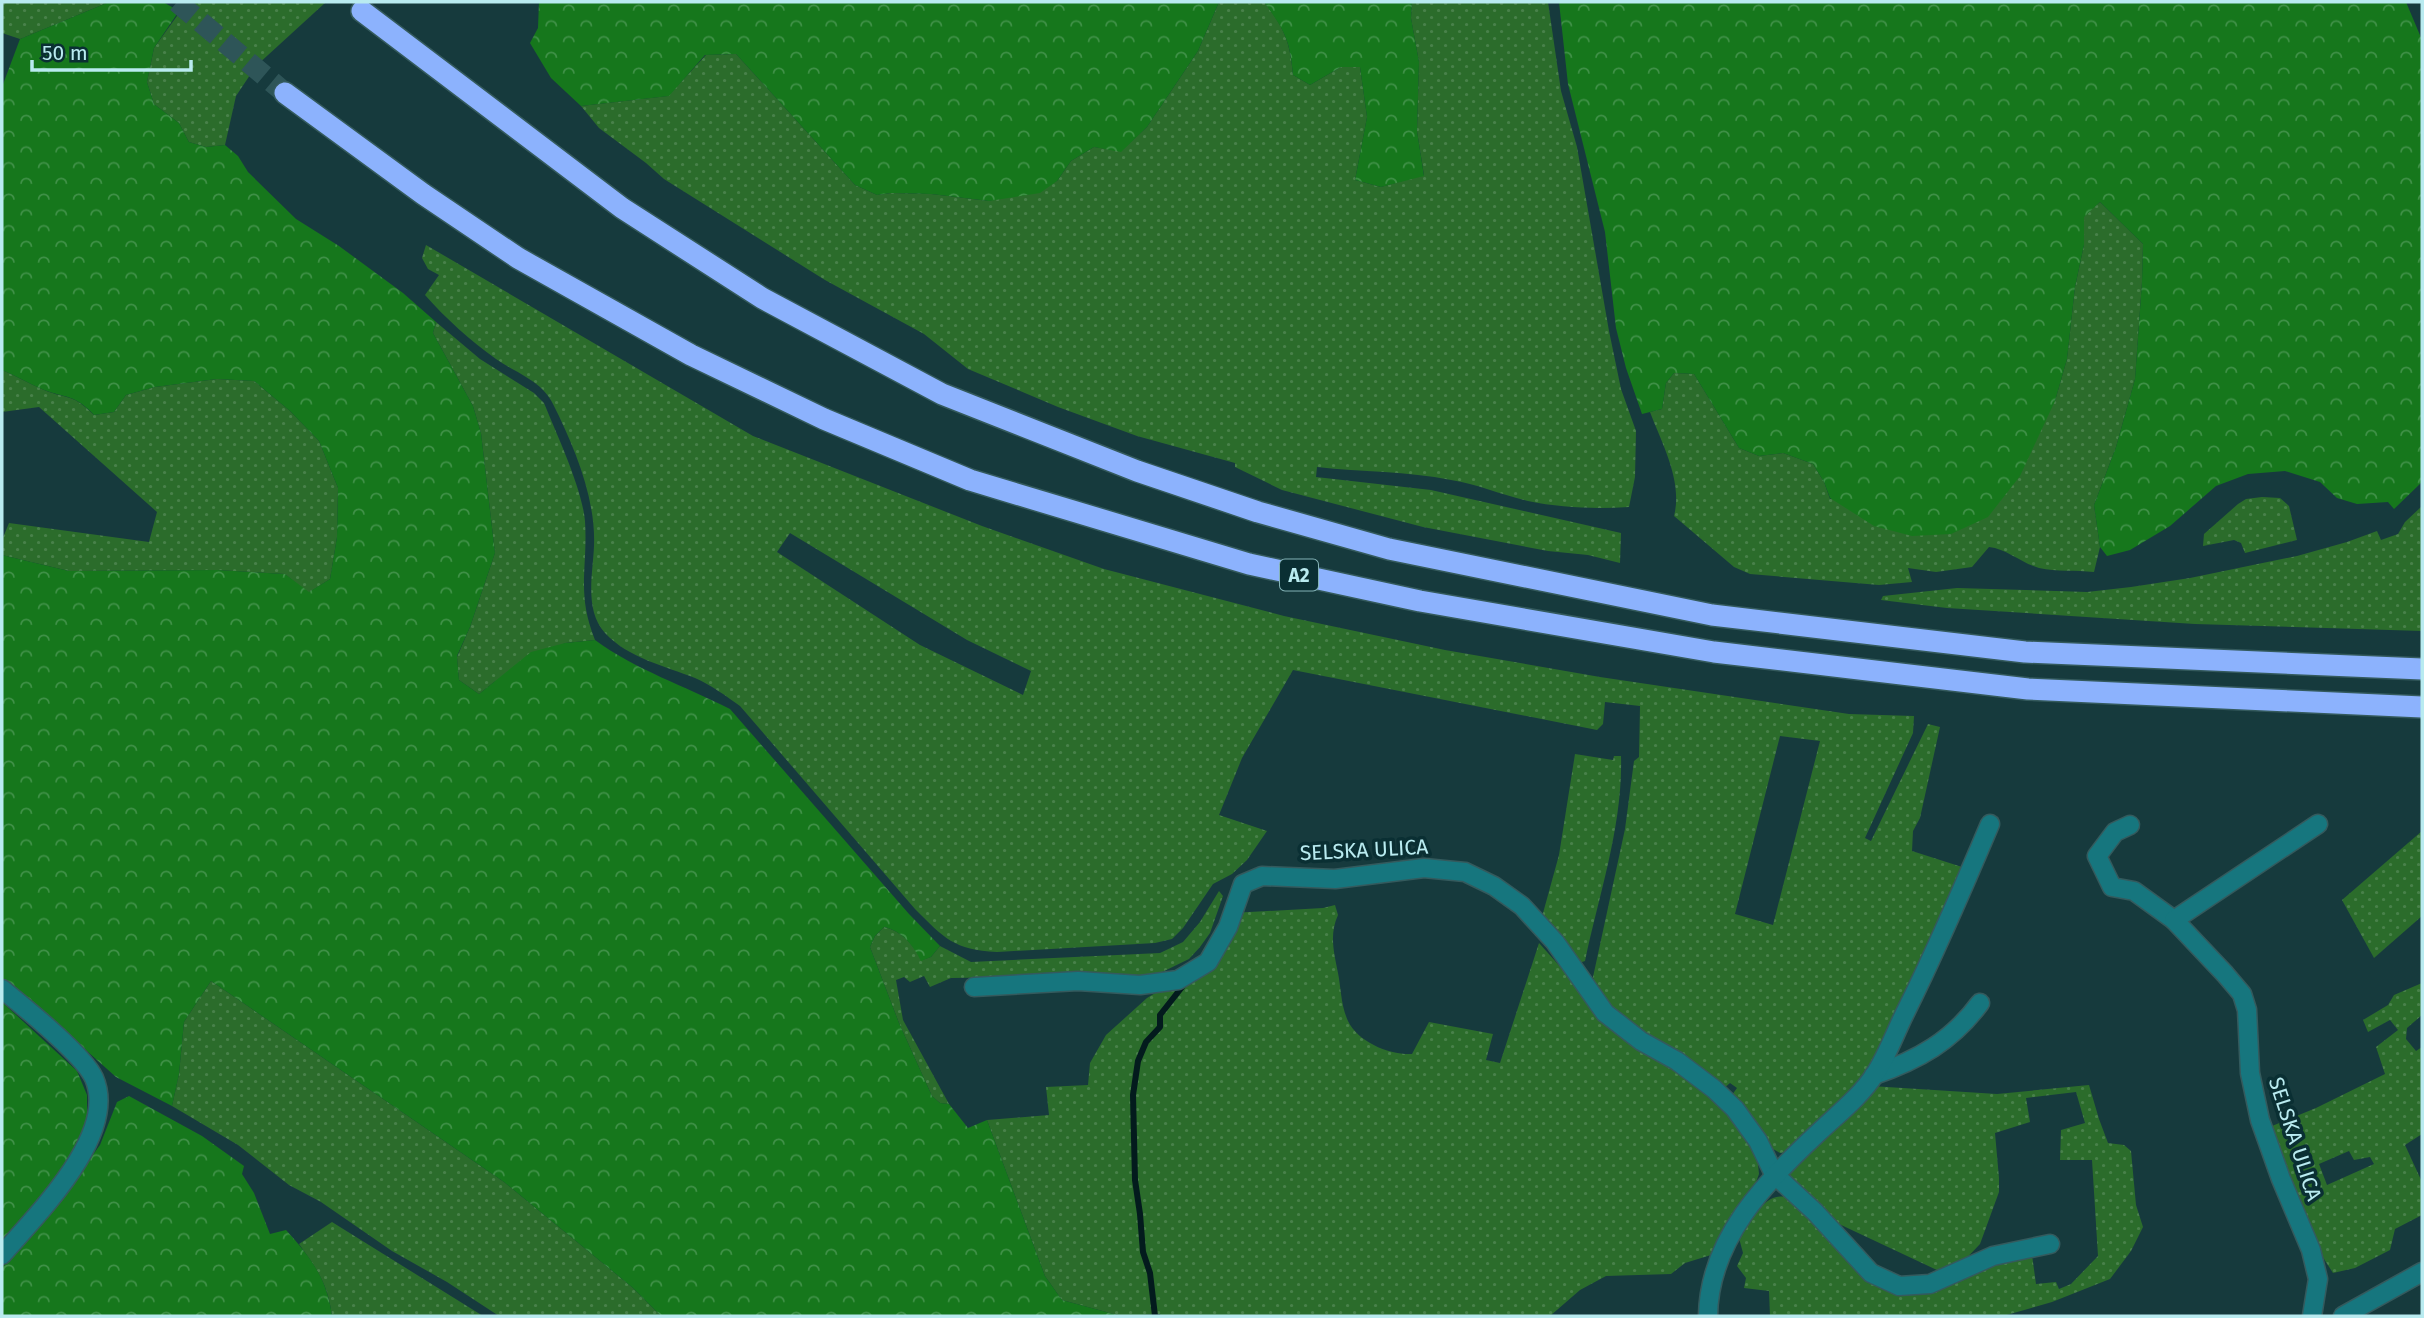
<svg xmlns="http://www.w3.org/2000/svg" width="2424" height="1318" viewBox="0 0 2424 1318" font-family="'Fira Sans',sans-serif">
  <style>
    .grass { fill: url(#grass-dots); fill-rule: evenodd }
    .forest { fill: url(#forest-crowns) }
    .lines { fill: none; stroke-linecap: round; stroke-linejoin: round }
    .stream { stroke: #031b1d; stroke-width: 6 }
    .highway-tunnel { stroke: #2e5558; stroke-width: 21; stroke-dasharray: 21 10; stroke-linecap: butt }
    .street-casing { stroke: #345a5d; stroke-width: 21 }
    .highway-casing { stroke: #345a5d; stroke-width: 24 }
    .street { stroke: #16767e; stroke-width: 18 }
    .highway { stroke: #8cb2fd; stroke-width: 21 }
    .labels { text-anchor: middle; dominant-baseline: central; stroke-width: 7; stroke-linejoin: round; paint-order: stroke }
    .shield { fill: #0a2f33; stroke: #84b3b7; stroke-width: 2 }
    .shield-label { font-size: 19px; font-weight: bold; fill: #b9ebf0 }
    .street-label { font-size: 21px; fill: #b9ebf0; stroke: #0a2f33 }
  </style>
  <defs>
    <pattern id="grass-dots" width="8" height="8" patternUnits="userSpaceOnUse" patternTransform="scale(1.75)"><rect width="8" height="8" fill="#2b6c2b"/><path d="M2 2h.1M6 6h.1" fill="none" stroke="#48814a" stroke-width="1.8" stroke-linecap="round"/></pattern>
    <pattern id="forest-crowns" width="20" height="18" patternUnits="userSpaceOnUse" patternTransform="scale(1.75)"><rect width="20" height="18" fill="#16771c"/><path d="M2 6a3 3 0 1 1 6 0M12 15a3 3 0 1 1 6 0" fill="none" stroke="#409148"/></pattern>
  </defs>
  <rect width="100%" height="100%" fill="#163a3d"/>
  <g class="grass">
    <path d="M2,2H109L20,39L2,33Z"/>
    <path d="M187,2H326L256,66L236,96L225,145L206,147L189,142L179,123L154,104L147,82L154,48Z"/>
    <path d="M1219,2H1264C1284,28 1290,41 1293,75L1310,85L1341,67H1360L1367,117L1355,180L1381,187L1424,175L1417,131L1419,62L1411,18L1412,2H1548L1561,91L1577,147L1609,331L1621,389L1636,431L1635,477L1629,507C1596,509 1561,508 1528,501C1502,495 1477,484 1451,480C1407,471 1362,472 1317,467L1316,477L1431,490L1621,533L1620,563L1588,555L1548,551L1423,527L1282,490L1235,467V463L1137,436L1058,407L968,369L924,334L825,280L664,179L646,163L599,128L581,106L668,96L706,55L736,54L855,185L877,195L891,193L931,194L989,201L1057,181L1071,161L1094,147L1121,151L1147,127L1198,51Z"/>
    <path d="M2100,202L2143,244L2142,282L2135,379L2116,447L2094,505L2100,547L2094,572C2076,570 2057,572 2039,568C2021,563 2007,549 1989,547L1972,567L1936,572L1908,568L1912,582L1879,585L1750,574L1734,567L1674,516C1683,481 1662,444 1650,412L1662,409L1666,383L1674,373L1694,374L1739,448L1759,456L1783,453L1813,464L1824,482L1830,499L2055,401L2067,359L2075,287L2084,245V216Z"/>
    <path d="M426,245L753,436L982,526L1104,569L1284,616L1445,650L1600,677L1849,714L1914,716L1913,733L1865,838L1871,841L1928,724L1940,727L1920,818L1913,831L1912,851L1962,867L1915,979L1870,1069L1808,1138L1793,1151L1780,1153L1768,1146L1732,1095L1737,1088L1730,1083L1723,1089L1614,1013L1598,992L1593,977L1625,829L1634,761L1639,757L1640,706L1605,702L1603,724L1597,730L1293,670L1242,758L1219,815L1267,831L1247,860L1232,874L1213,884L1183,928L1172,939L1155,943L997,952C954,950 944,938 915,909L740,706C726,696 711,685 695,678C665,666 628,658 605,633C584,610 593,573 594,546C596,498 574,446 553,404C542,381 516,373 496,359C471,341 445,318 425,295L439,275L428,269L422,258ZM790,533L967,640L1031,671L1023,695L920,645L777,552ZM1780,736L1820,741L1773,925L1735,914Z"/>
    <path d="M436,322L480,359L534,393L544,403C557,435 582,488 585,521C588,568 576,593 595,640L565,643L494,682L479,694L459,680L457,657L470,627L495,553L481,433L473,406L433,333Z"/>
    <path d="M2,370C16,376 30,384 44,390C69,400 72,393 94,415L114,412L126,395L155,387L217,379L254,381L290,411L319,441L338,488L337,537L330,579L308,593L285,574L217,570L69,571L2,555V540L9,523L149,542L157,512L39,407L2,412Z"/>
    <path d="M2262,497L2280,498L2289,506L2297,540L2245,553L2241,543L2234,540L2203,546L2204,534L2238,504L2246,499Z"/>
    <path d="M2422,506V631L2195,624L1947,608L1881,600L1883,596L1957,588L2087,592L2131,587L2190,578L2297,556L2347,542L2377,531L2381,540L2398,534L2405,522Z"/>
    <path d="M1575,754L1613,760L1614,756H1621C1623,825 1599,894 1585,961L1576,964L1540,924L1559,855Z"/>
    <path d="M2422,831V916L2374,958L2342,900Z"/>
    <path d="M1219,891L1223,896L1210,933L1200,947L1189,959L1156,975L951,978L930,987L924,976L910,982L904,977L896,980L903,1020L949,1104L940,1103L932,1096L899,1023L870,947L875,936L884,927C902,931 913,945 922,960L931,957L940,946L971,962L1160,953L1183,942L1200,922Z"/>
    <path d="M1335,905L1338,915C1329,935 1334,952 1338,973C1341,988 1341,1006 1348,1021C1358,1042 1389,1055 1412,1054L1429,1022L1493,1034L1486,1060L1500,1063L1539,943L1598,1009L1694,1079L1737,1122L1757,1154L1759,1174L1755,1185L1711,1255L1685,1263L1671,1274L1606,1276L1580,1290L1550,1316H1161L1160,1314L1121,1316L1062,1300L1045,1276L987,1120L1049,1115L1046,1087L1088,1085L1090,1063L1106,1035L1147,998L1206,962L1231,913L1323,908Z"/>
    <path d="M211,981L504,1182L633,1288L661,1316H499L447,1282L392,1251L321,1202L289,1185L238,1145L172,1106L179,1074L184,1022Z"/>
    <path d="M2422,983V1015L2407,1028L2406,1039L2416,1051L2422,1047V1134L2405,1145L2422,1182V1215L2395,1229L2390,1250L2355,1268L2333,1273L2315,1245L2267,1128L2316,1108L2385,1074L2376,1047L2398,1030L2390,1020L2368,1032L2363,1020L2388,1005L2394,995ZM2349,1151L2354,1160L2370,1157L2374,1164L2327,1185L2319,1164Z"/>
    <path d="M2089,1085L2099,1119L2108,1143L2124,1145L2131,1151L2136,1205L2143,1227L2131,1251L2110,1279L2052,1302L2003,1316H1770L1769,1291L1744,1288L1746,1278L1737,1266L1743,1253L1739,1238C1752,1220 1763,1192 1788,1197L1882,1288L1977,1269L2032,1255L2036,1284L2056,1282L2059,1289L2071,1284L2098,1256L2092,1160H2060L2061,1130L2085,1123L2076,1092L2026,1098L2030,1122L1995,1133L1999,1178V1192L1980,1244L1961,1264L1939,1271L1839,1224L1820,1210L1789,1180L1788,1173L1871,1086L1997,1094Z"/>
    <path d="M332,1222L483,1316H332C328,1284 317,1269 299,1244Z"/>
  </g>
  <g class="forest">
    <path d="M109,2H163L179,11L154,48L147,82L154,104L179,123L189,142L206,147L225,145L238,156L248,172L296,219L339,246L403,293L436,322L433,333L473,406L481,433L495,553L470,627L457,656L459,680L479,694L531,652L565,643L595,640C636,670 685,686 730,709L909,914L940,946L931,957L921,961C913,945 902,931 884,927L875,936L870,947L899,1023L932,1096L940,1103L949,1104L968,1128L987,1120L1045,1276L1062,1300L1121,1316H661L633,1288L504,1182L211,981L184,1022L179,1074L172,1106L116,1077L50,1018L2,979V555L69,571L217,570L285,574L309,592L330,579L337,537L338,488L319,441L290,411L254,381L217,379L155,387L126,395L114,412L94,415C74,394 68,399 44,390C30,384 16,376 2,370V87L20,39Z"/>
    <path d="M539,2H1219L1198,51L1147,127L1121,152L1094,147L1071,161L1057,181L1040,193L989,201L931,194L891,193L877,195L855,185L736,54L705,55L669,96L581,106L551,78L530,43L538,28Z"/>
    <path d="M1264,2H1412L1411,18L1419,62L1417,131L1424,176L1381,187L1355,180L1367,117L1360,67H1341L1310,85L1293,75C1290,39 1284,30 1264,2Z"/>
    <path d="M1559,2H2406L2422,40V482L2394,509L2388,502L2357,504L2337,498L2320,482L2285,471L2248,474L2216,486L2170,526L2130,550L2107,556L2100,547L2094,505L2116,447L2135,379L2142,282L2143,244L2100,202L2084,217V245L2075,287L2067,359L2055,401L2020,476L1988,517L1951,534L1912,536L1874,526L1830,498L1824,482L1813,464L1783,453L1759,456L1739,448L1694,374L1674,373L1666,383L1662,409L1642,414L1626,368L1616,328L1605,232L1568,84Z"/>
    <path d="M2,1002L77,1071L87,1095V1123L80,1152L2,1244Z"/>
    <path d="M129,1096L202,1136L244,1166L242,1174L254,1193L270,1234L286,1230C311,1258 327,1278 332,1316H2V1268L67,1190L100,1145L117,1102Z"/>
  </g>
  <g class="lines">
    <path class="stream" d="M1155,1316L1150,1273L1143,1252L1140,1214L1135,1180L1133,1095L1138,1061L1146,1042L1160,1027V1015L1186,982"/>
    <path class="highway-tunnel" d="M177,2L285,93"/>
    <g class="street-casing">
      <g id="street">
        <path d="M2130,825L2115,832L2097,856L2112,887L2134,891L2174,920"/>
        <path d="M974,987L1078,981L1140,985L1178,980L1208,962L1228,927L1243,884L1262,876L1335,879L1424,868L1465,872L1494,886L1522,906L1555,942L1605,1013L1641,1041L1677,1061L1714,1089L1735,1109L1758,1141L1774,1174L1815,1212L1871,1273L1899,1286L1930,1284L1993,1256L2050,1244"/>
        <path d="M2,989C24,1007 83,1054 94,1078C119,1135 35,1216 2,1255"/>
        <path d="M1874,1075C1918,1060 1952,1041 1980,1003"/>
        <path d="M1708,1316C1709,1239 1766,1181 1819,1132C1838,1114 1861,1096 1875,1074C1887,1056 1895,1033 1905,1013C1936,951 1963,888 1990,824"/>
        <path d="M2312,1316L2318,1279L2311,1250L2281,1179L2260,1120L2250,1073L2247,1010L2242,994L2225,974L2174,920L2318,824"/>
        <path d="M2343,1316L2422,1272"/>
      </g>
    </g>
    <g class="highway-casing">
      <g id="highway">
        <path d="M362,11L622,208L762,298L942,394L1137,471L1258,512L1389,549L1712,615L2025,652L2422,669"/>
        <path d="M285,93L423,194L518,258L691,355L824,419L970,480L1249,564L1420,601L1714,652L2028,689L2422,707"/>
      </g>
    </g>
    <use href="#street" class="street"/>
    <use href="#highway" class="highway"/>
  </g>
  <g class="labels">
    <rect class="shield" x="1280" y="559.5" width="38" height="31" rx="5"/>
    <g class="shield-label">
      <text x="1299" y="575">A2</text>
    </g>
    <g class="street-label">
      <text transform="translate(1364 850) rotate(-3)">SELSKA ULICA</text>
      <text transform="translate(2295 1139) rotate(72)">SELSKA ULICA</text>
    </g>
  </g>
  <rect width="2424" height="1318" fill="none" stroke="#b9ebf0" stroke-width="7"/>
  <path d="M32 60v10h159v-10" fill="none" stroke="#b9ebf0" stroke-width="3.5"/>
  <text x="42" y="60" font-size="21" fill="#b9ebf0" stroke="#0a2f33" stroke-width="5" paint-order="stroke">50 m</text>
</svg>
